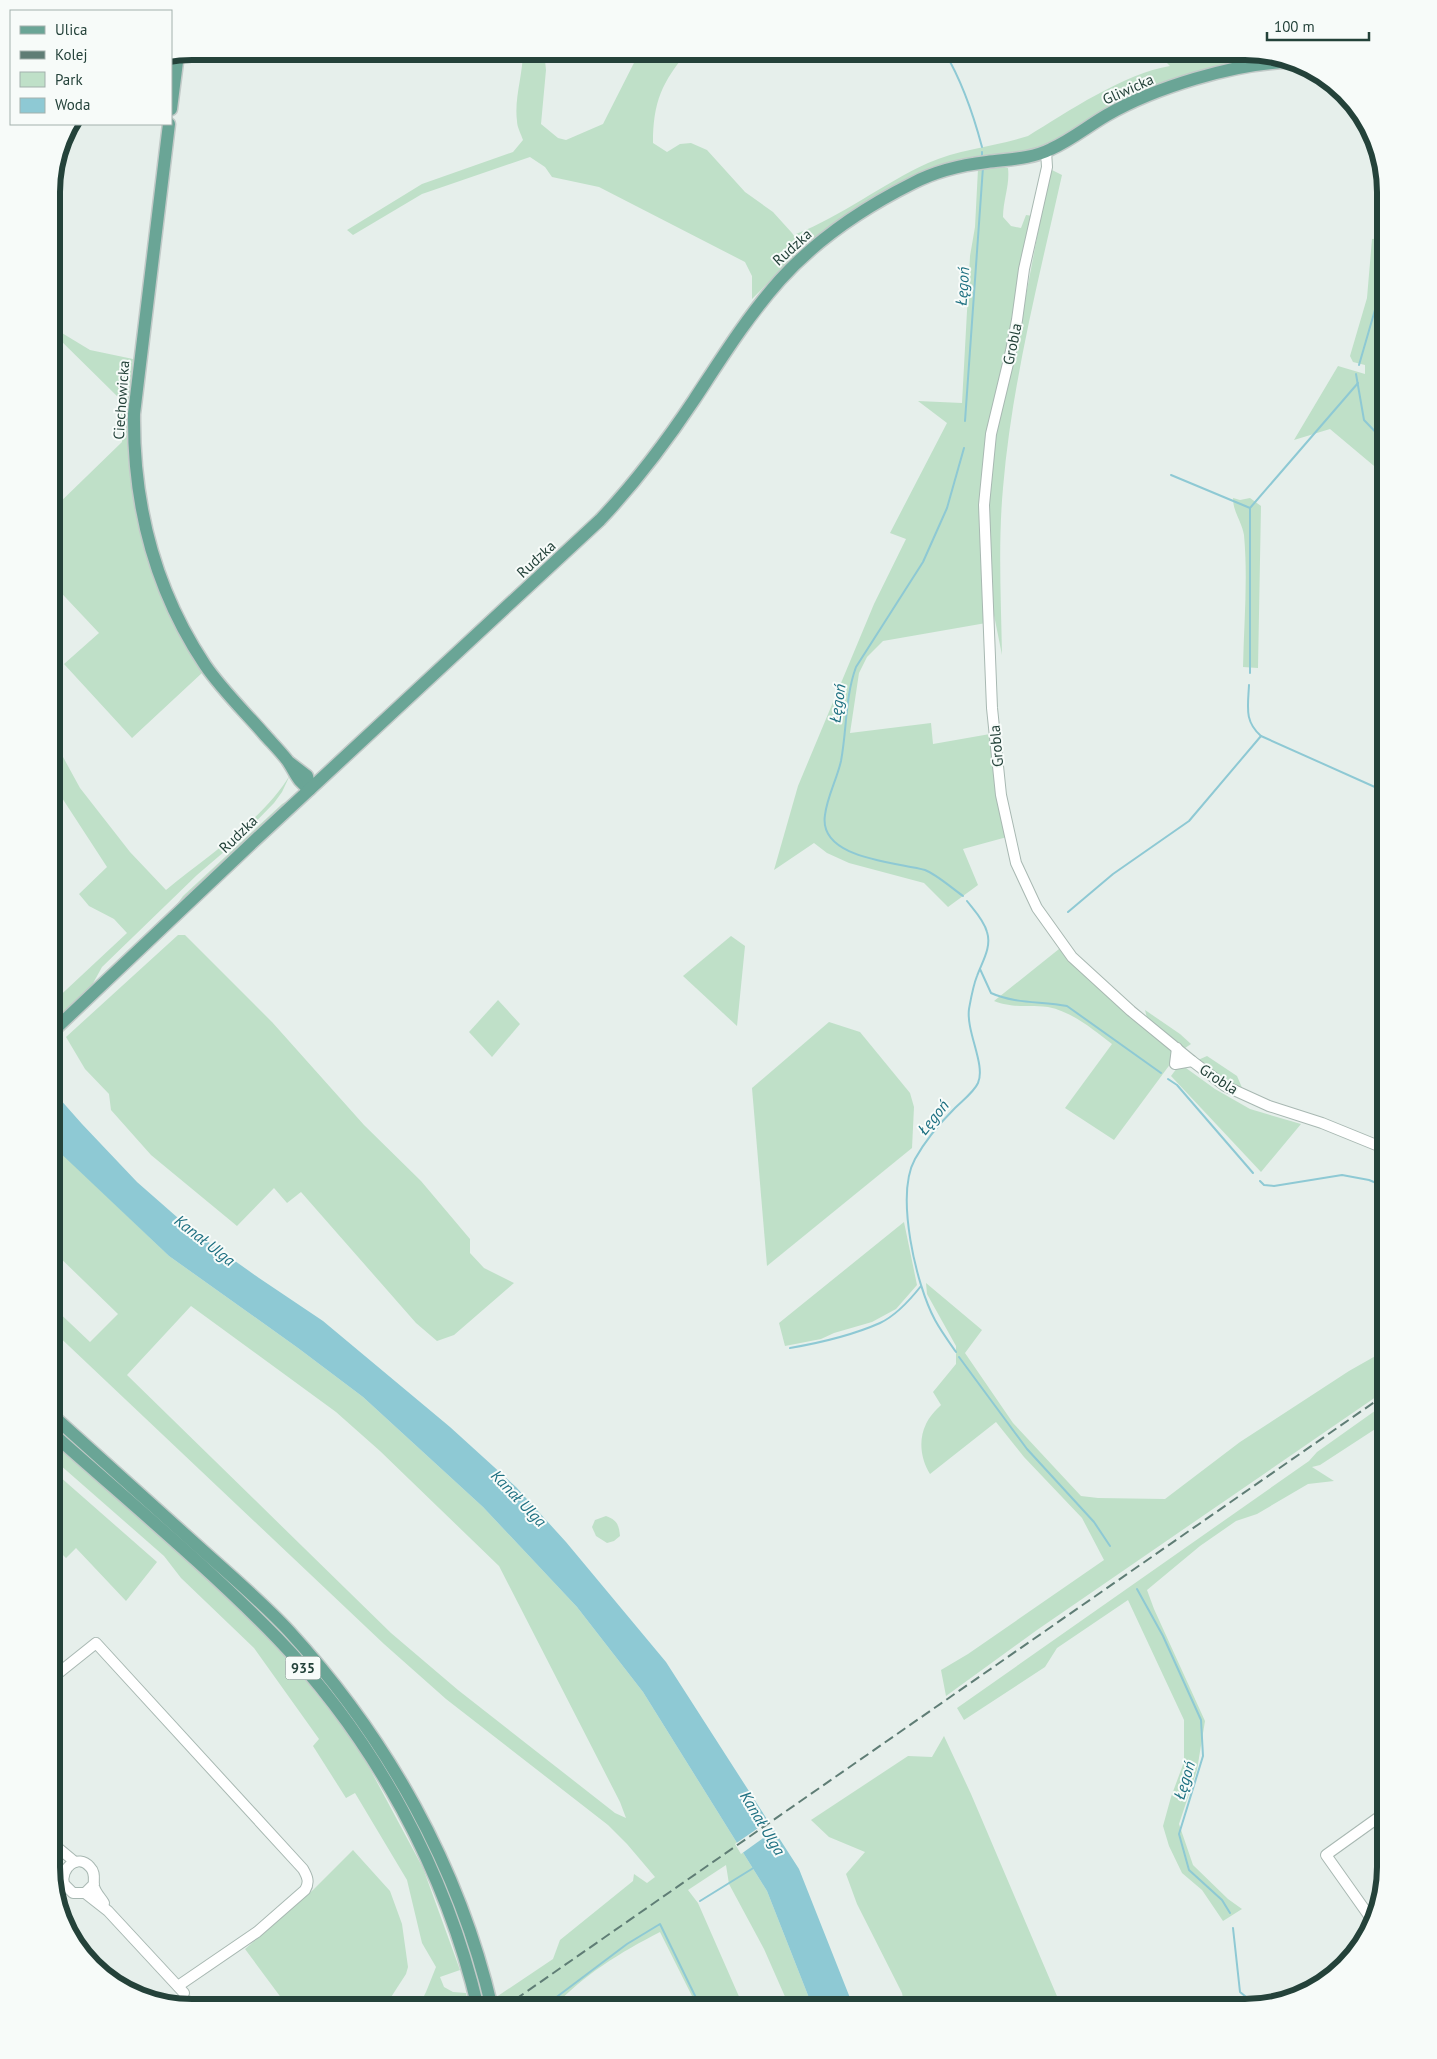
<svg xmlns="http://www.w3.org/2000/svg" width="1437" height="2059" viewBox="0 0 1437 2059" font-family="'PT Sans',sans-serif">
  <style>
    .green { fill: #bfe0c8; fill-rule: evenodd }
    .water { fill: #8ec9d4 }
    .pier { fill: #e6efeb }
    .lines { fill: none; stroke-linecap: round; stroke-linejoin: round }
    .stream { stroke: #8ec9d4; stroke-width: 2 }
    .minor-casing { stroke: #a8b8b2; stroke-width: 12 }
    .major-casing { stroke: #c2cac8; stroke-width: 15 }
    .minor { stroke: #fff; stroke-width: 10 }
    .major { stroke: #6aa596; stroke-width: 12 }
    .rail { stroke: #5f7d75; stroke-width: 2; stroke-dasharray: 10 5; stroke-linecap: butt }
    .labels { text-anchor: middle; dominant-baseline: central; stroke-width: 4; stroke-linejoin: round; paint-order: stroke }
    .shield { fill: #f7fbf9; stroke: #637a73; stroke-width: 1 }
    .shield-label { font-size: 14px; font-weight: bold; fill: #24423a }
    .street-label { font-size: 15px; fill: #24423a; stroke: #f7fbf9 }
    .water-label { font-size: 16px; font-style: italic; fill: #1c6f80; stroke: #f7fbf9 }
    .rim { fill: none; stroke: #24423a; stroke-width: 6 }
  </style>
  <rect width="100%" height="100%" fill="#e6efeb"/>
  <g class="green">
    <path d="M523,51H544L546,70L541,124L558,138L566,140L603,124L640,51H688C662,82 653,102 653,143L667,152L680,144L691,143L707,150L745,192L773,212L792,233L803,248L752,299V276L745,262L599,187L552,177L545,167L530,157L422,194L353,235L347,230L422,184L513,152L523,140C521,134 517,127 517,121C514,98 523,75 523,51Z"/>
    <path d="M1156,52H1176L1185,61L1222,52H1254L1281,60L1197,75L1031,153L978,157L870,203L805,247L796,234C842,216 882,184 928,163C960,149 994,147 1028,136C1067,112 1125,73 1170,66Z"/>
    <path d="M1004,167L1008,168C1010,185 1003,200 1003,217L1011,226L1021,228L1026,215L1033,216L1013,322L986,441L980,523L986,623L883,641L867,657L859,673L850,733L931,723L933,744L990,734L1007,837L963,849L978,885L948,907L924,883L849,863L827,853L814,843L774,870L798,786L874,604L906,539L890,533L947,423L918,401L962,403L970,256L975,227L978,169Z"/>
    <path d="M1050,169L1062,175C1039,278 1012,382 1003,488C998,543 1001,599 1002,655L993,610L988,516L994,434L1015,353Z"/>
    <path d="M1383,220H1386V476L1330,429L1294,440L1338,366L1365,374V365L1353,362L1350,356L1367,298L1372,239L1384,238Z"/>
    <path d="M52,327L90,350L133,359L128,419L131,455L128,458C134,506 143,558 164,602C175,626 189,649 203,672L132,738L64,664L99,633L51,582V511L122,442L120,399L52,332Z"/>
    <path d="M1233,498L1240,500L1250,498L1261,506L1258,668L1243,667C1244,623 1248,579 1244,535C1242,522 1233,512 1233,498Z"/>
    <path d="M51,735L80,788L130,852L166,890C207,856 262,821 290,775L282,792L274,803L239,839L197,875L102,967L91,987L51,1027V1004L127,933L114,919L89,906L79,894L107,867L51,781Z"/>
    <path d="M291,799L175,907L183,896L282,804Z"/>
    <path d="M178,935H185L272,1022L364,1125L421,1181L470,1239V1253L484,1268L514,1283L454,1335L437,1341L416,1323L301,1192L287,1203L274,1188L237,1226L151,1155L111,1110L109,1094L85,1069L66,1037Z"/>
    <path d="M731,936L745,946L737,1026L683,976Z"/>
    <path d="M1059,949L1130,1014L1174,1051L1171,1063L1114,1140L1065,1108L1112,1044C1092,1029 1073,1012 1048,1007C1028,1004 1015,1009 994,1001Z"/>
    <path d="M498,1000L520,1024L492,1057L469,1032Z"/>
    <path d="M1145,1010L1180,1034L1191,1044L1185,1048L1147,1018Z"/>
    <path d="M829,1022L860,1032L910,1093L914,1107L912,1148L767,1266L752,1088Z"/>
    <path d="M1207,1056L1237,1076L1243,1090L1229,1082L1198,1060Z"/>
    <path d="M1177,1068H1186L1215,1089L1250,1109L1301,1124L1261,1172L1171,1076Z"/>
    <path d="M51,1143L169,1256L298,1348L363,1397L483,1507L577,1607L643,1692L767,1891L813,2008H790L764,1949L729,1884L726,1865L688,1890L698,1903L744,2008H698L660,1932C621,1952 583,1975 553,2008H480L553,1959L560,1940L633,1881L634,1874L647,1883L655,1877L627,1844L608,1825L446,1699L384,1644L51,1329V1305L90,1342L118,1314L51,1249ZM191,1306L336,1412L380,1451L499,1566L620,1802L626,1818L615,1813L458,1690L391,1633L127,1375Z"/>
    <path d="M904,1222L917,1285L896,1309L872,1322L834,1333L821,1339L785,1346L779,1323Z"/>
    <path d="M926,1283L982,1330L965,1353L1013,1423L1081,1496L1098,1498L1165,1499L1240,1442L1349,1371L1386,1350V1390L1037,1630L946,1696L941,1670L968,1654L1104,1560L1082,1518L1024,1457L996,1422L930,1474C921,1460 918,1440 926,1424C929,1417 936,1410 941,1405L933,1392L956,1364V1346L927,1294Z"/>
    <path d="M1386,1403V1422L1320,1465L1312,1467L1334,1481L1308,1484L1257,1514L1236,1521L1200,1546L1147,1590L1154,1609L1205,1721L1197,1770L1179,1824L1193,1865L1228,1899L1242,1909L1223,1921L1202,1890L1182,1873L1169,1846L1163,1826L1171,1797L1184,1762V1720L1128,1600L1057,1648L1045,1667L964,1720L957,1708L1309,1461L1317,1452Z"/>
    <path d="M51,1438L271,1637L356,1743L423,1868L460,1970L440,1977L444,1987L453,1992L466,1993L468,2002L464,2008H418L426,1992L436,1967L422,1943L407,1880L355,1793L346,1798L313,1746L319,1739L254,1648L181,1578L164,1556L51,1457Z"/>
    <path d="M51,1469L157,1562L126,1601L76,1548L66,1558L51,1543Z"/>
    <path d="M606,1516C617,1520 619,1525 620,1536L614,1541L607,1543L596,1536L592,1527L595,1520Z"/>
    <path d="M944,1736L971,1794L1062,2008H905L902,1993L857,1904L846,1874L865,1852L829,1837L811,1820L908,1756L932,1757Z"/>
    <path d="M353,1850L390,1891L402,1924L408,1967L406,1974L384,2008L288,2007L245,1949L313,1890Z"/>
  </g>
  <path class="water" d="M51,1089L82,1124L137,1182L194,1232L259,1278L323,1321L450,1427L516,1487L566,1542L666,1662L799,1869L854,2008H813L767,1891L643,1692L577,1607L483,1507L363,1397L298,1348L169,1256L54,1147L51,1143Z"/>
  <path class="pier" d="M770,1820L776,1829L741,1854L735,1844Z"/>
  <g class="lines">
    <g class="stream">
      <path d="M944,51C962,81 973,113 982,147"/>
      <path d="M982,152V157"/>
      <path d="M1378,214L1386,216"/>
      <path d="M1359,365L1379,296L1381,260L1377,194L1382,178"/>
      <path d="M1356,374L1364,420L1386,443"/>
      <path d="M965,421L983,167"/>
      <path d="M1171,475L1250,508"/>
      <path d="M1250,673V508L1358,383"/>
      <path d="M1249,685C1248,707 1244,721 1261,736L1386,792"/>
      <path d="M963,896C953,889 936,874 925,870C896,862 818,859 825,815C827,797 837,779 841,761C847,729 845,697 856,667L923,562L947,508L964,448"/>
      <path d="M1068,912L1113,874L1189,821L1261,736"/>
      <path d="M980,969L991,993C1015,1004 1042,1001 1067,1006L1161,1073"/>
      <path d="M1168,1079L1177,1085L1253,1173"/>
      <path d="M1260,1181L1264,1185L1274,1186L1342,1175L1369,1180L1386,1187"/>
      <path d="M790,1348C819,1343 853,1335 880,1323C897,1315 910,1300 921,1286"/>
      <path d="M956,1352C949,1342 941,1331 935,1320C916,1285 895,1195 915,1159C925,1141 940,1123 955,1108C962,1101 974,1092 978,1083C986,1065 966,1032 969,1009C971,998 973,986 977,976C982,962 992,947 987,932C984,920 974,910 967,901"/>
      <path d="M959,1357L1027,1449L1094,1522L1110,1546"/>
      <path d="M1137,1589L1163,1636L1201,1720L1203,1756L1179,1834L1189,1870L1222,1900L1230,1913"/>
      <path d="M700,1901L755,1867"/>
      <path d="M1233,1928L1240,1992L1256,2005"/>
      <path d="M542,2008L627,1944L660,1924L701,2008"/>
    </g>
    <g class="minor-casing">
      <g id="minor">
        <path d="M1046,151L1047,167L1024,269L1017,320L1011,351L991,434L984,505L992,708L1001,795L1016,863L1037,908L1072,957L1131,1011L1192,1061L1225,1086L1269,1106L1322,1123L1386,1149"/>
        <path d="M1177,1048L1175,1064L1192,1061"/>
        <path d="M51,1679L96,1643L303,1869C307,1876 310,1882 305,1890L257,1932L178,1986"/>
        <path d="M51,1842L75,1862"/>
        <path d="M94,1884L85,1893H73L64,1884C60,1868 78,1853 90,1867C96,1873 93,1879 94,1886C95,1892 101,1898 104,1903"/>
        <path d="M85,1893L108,1911L184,1993"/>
        <path d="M1372,1920L1326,1855L1386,1812"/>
      </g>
    </g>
    <g class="major-casing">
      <g id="major">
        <path d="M171,109L178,54"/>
        <path d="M169,124L134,414C133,504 155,590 205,665C222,690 245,712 264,734C272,743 280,751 287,760C295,771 297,782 310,789"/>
        <path d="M290,763L307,776L310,789"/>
        <path d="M51,1033L252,843L600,520C635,483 666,442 694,400C721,359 747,317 780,280C816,240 865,207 913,183C936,171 961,165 987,162C1009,159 1031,159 1051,149C1071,140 1088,126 1107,115C1154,88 1234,63 1289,62"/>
        <path d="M51,1414C101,1459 151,1504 200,1548C230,1575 262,1602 289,1631C387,1738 459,1866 492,2008"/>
        <path d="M51,1432C127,1500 207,1566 278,1639C375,1740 446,1871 478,2008"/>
      </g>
    </g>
    <use href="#minor" class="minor"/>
    <use href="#major" class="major"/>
    <path class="rail" d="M503,2008L1386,1394"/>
  </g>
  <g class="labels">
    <rect class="shield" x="285.5" y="1656.5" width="35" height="23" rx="4"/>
    <g class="shield-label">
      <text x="303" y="1668">935</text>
    </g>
    <g class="street-label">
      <text transform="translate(1128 89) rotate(-24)">Gliwicka</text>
      <text transform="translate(792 247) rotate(-42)">Rudzka</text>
      <text transform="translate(1012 344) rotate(-78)">Grobla</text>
      <text transform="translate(121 400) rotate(-86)">Ciechowicka</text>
      <text transform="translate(536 559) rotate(-43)">Rudzka</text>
      <text transform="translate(996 746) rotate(-95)">Grobla</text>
      <text transform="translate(238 834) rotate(-44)">Rudzka</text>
      <text transform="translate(1219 1079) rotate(33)">Grobla</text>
    </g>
    <g class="water-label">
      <text transform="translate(962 286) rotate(-86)">Łęgoń</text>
      <text transform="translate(837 703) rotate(-82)">Łęgoń</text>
      <text transform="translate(933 1117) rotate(-51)">Łęgoń</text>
      <text transform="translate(205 1240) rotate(38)">Kanał Ulga</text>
      <text transform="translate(519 1498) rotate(46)">Kanał Ulga</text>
      <text transform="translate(1184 1780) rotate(-73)">Łęgoń</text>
      <text transform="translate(763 1823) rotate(59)">Kanał Ulga</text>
    </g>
  </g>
  <path d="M0 0H1437V2059H0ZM192 60H1245A132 132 0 0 1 1377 192V1867A132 132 0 0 1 1245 1999H192A132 132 0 0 1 60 1867V192A132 132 0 0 1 192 60Z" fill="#f7fbf9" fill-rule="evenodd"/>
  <path class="rim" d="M192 60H1245A132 132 0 0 1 1377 192V1867A132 132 0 0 1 1245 1999H192A132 132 0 0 1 60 1867V192A132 132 0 0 1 192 60Z"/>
  <rect x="10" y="10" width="162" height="115" fill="#f7fbf9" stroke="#a3b1ad"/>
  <rect x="20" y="26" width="25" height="8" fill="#6aa596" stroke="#a3b1ad"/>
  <text x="55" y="35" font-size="15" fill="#24423a">Ulica</text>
  <rect x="20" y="51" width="25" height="8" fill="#5f7d75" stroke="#a3b1ad"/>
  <text x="55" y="60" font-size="15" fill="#24423a">Kolej</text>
  <rect x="20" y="72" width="25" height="15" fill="#bfe0c8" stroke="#a3b1ad"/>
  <text x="55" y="85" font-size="15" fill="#24423a">Park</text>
  <rect x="20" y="98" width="25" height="15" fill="#8ec9d4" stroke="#a3b1ad"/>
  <text x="55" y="110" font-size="15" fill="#24423a">Woda</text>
  <path d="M1267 32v8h102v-8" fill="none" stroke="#24423a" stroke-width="2.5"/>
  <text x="1274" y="32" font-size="15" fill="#24423a" stroke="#f7fbf9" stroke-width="4" paint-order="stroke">100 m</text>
</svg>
